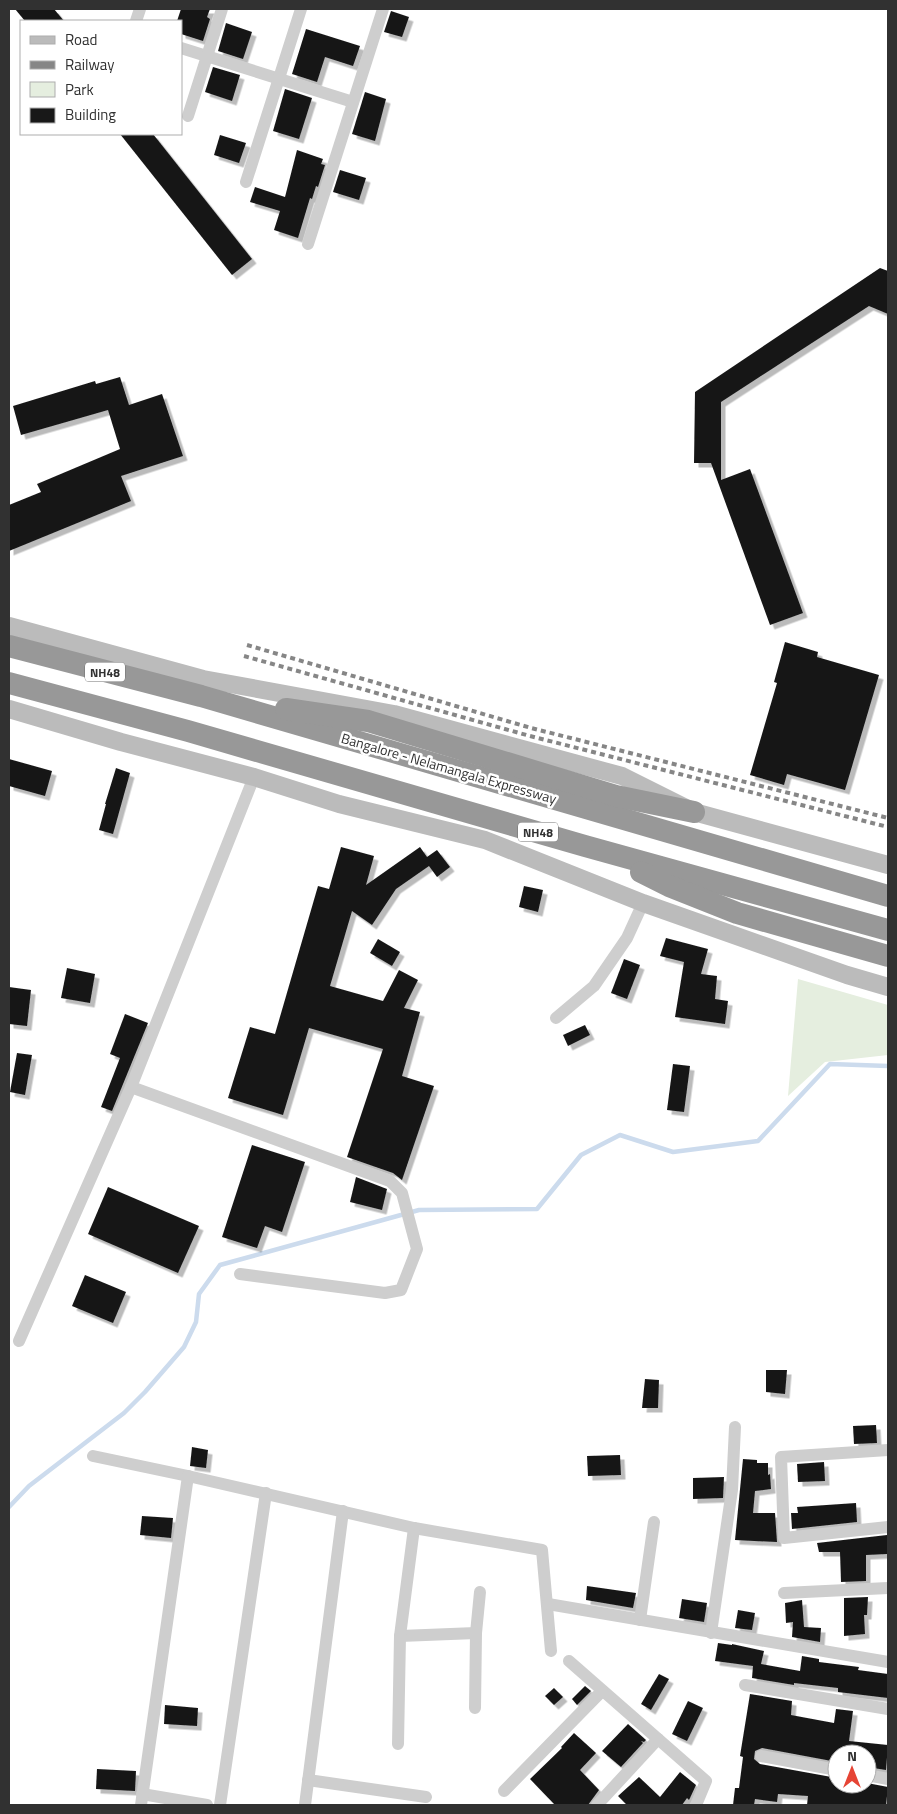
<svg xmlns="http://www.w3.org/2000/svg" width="897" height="1814" viewBox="0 0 897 1814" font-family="'Titillium Web',sans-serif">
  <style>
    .green { fill: #e5eedf }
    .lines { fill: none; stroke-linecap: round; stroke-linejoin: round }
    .stream { stroke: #ccdbed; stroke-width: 4.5 }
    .building { fill: #181818; filter: url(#shadow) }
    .street { stroke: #cecece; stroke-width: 12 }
    .secondary { stroke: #bbb; stroke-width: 18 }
    .highway { stroke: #989898; stroke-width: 22 }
    .rail { stroke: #868686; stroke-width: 4; stroke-dasharray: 5 4; stroke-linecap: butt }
    .labels { text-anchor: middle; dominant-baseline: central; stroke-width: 5; stroke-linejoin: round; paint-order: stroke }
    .shield { fill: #fff; stroke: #6f6f6f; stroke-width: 1 }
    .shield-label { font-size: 12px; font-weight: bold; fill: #313131 }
    .street-label { font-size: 14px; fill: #313131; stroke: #fff }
  </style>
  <defs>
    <filter id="shadow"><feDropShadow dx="4.5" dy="4.5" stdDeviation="0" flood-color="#0004"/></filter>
  </defs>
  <rect width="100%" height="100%" fill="#fff"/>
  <path class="green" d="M798,979L888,1005V1055L825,1062L788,1096Z"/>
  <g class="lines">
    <path class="stream" d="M9,1507L29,1486L124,1413L145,1392L184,1347L196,1322L199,1294L220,1265L419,1210L537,1209L581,1155L620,1135L673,1152L758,1141L830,1064L888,1066"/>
  </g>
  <g class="building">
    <path d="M15,9H54L64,21H25Z"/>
    <path d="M181,9H210L207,17L210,19L203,41L181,34V21H177Z"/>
    <path d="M391,11L409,17L402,37L384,32Z"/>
    <path d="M226,23L252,32L243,59L218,51Z"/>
    <path d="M306,29L360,46L353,66L325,57L317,82L292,74Z"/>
    <path d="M213,67L240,75L232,101L205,92Z"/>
    <path d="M285,89L312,98L299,139L273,131Z"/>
    <path d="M365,92L386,99L375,141L352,134Z"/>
    <path d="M120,134H153L252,259L232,275Z"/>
    <path d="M220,135L246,143L239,163L214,155Z"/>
    <path d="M297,150L323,159L321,164L325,165L318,187L316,186L312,199L310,198L298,238L274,230L280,211L250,202L255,187L285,197Z"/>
    <path d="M340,170L366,178L359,200L333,192Z"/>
    <path d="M880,268L888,271V314L869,306L721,402V480L750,469L803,613L770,625L711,463H694L695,392Z"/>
    <path d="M120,377L129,405L162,394L183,456L121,476L131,501L9,551V505L41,492L37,484L120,449L108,410L21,435L13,406L95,381L96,384Z"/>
    <path d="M785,642L818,652L817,657L879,675L845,790L787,774L784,785L750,775L777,683L774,682Z"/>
    <path d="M9,759L52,771L45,796L9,786Z"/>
    <path d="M116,768L130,773L113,834L99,830L106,804H105Z"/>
    <path d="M341,847L374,856L366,885L420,847L427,857L437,850L450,867L437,877L429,866L396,889L372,925L352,911L330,986L383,1001L399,970L418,980L404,1008L420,1012L402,1076L434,1086L402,1180L393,1173L347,1157L383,1049L309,1028L283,1115L228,1098L250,1027L275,1034L318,886L329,889Z"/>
    <path d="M524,886L543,890L538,912L519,907Z"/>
    <path d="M666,938L708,949L701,974L717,976L715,999L728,1001L725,1024L675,1017L684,962L660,956Z"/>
    <path d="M378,939L400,952L392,966L370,953Z"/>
    <path d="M624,959L640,965L627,999L611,993Z"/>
    <path d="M67,968L95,974L90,1003L61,998Z"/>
    <path d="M9,987L31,990L27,1026L9,1024Z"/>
    <path d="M125,1014L148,1023L112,1111L101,1107L120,1058L110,1054Z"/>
    <path d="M585,1025L590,1035L568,1046L563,1035Z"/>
    <path d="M17,1053L32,1055L25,1095L10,1092Z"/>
    <path d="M673,1064L690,1066L684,1112L667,1110Z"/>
    <path d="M252,1145L305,1162L282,1232L265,1226L257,1248L222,1237Z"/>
    <path d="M356,1177L387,1189L382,1210L350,1202Z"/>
    <path d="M108,1187L199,1226L178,1273L88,1234Z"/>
    <path d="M85,1275L126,1292L113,1323L72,1306Z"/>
    <path d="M766,1370H787L785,1394L766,1392Z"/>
    <path d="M645,1379L659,1380L658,1408H642Z"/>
    <path d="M876,1425L877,1443L854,1444L853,1426Z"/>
    <path d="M192,1447L208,1450L206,1468L190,1466Z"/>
    <path d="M620,1455L621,1475L588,1476L587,1456Z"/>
    <path d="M743,1459L757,1460V1463H768V1475L770,1474L771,1489L755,1491L753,1513H775L777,1542L735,1540Z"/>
    <path d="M824,1462L825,1481L798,1482L797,1464Z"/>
    <path d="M724,1477L723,1498L693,1499V1478Z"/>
    <path d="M856,1503L857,1522L792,1529L791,1513H798L797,1507Z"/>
    <path d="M142,1516L173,1518L171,1538L140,1535Z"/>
    <path d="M887,1535V1554L866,1555V1581L841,1582L840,1552H819L817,1543Z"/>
    <path d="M587,1586L636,1593L633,1608L586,1600Z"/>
    <path d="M868,1597L867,1615H864L865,1634L844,1636V1598Z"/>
    <path d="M682,1599L707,1603L704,1622L679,1618Z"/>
    <path d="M802,1600L804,1627L821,1628L820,1642L792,1637L793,1622L786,1623L785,1603Z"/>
    <path d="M738,1610L755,1613L752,1630L735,1628Z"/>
    <path d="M718,1643L732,1645V1644L764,1651L761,1664L800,1671L802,1656L819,1659V1662L859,1667L858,1670L888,1674V1698L838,1692V1688L794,1683V1685L752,1678L753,1666L715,1661Z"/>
    <path d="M659,1674L669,1679L651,1710L641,1704Z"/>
    <path d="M585,1686L591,1691L577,1705L572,1699Z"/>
    <path d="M554,1688L563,1697L554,1705L545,1696Z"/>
    <path d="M750,1694L792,1701L791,1715L834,1723L836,1709L853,1711L849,1741L888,1745L886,1770L867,1767V1754H837V1762L762,1748L755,1751L754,1759L760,1764L837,1778V1784L867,1783L888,1787L886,1805H807L808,1796L778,1794L777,1802L755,1799L754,1805H733L735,1788H739L743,1757L740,1756Z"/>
    <path d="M688,1701L703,1708L687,1741L672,1734Z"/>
    <path d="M165,1705L198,1708L197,1726L164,1724Z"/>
    <path d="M628,1724L646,1740L644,1742L641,1741L643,1743L621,1767L602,1751Z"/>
    <path d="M574,1733L596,1753L580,1770L599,1790L588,1805H555L530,1779L562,1748L561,1747Z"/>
    <path d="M97,1769L136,1771L135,1791L96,1789Z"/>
    <path d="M680,1772L696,1785L690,1798L689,1800L687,1798L682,1805H627L618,1796L639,1777L660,1797Z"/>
  </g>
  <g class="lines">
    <g class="street">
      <path d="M136,21L140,9"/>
      <path d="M181,48L353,102"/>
      <path d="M188,116L222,9"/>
      <path d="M246,182L301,9"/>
      <path d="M308,244L383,9"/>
      <path d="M556,1018L594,986L627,938L643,903"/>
      <path d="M131,1087L390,1181L402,1193L417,1249L401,1290L385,1293L240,1274"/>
      <path d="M19,1341L131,1087L254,777"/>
      <path d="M888,1450L781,1457L784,1538L888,1527"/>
      <path d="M93,1456L188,1476L414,1528L542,1550L551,1651"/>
      <path d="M784,1593L888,1588"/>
      <path d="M548,1604L888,1662"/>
      <path d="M640,1620L654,1522"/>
      <path d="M711,1633L732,1490L735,1427"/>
      <path d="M400,1636L476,1633L480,1592"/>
      <path d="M569,1661L706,1781L696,1805"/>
      <path d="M745,1685L888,1709"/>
      <path d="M475,1708L476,1633"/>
      <path d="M398,1744L400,1636L414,1528"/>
      <path d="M761,1756L837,1770"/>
      <path d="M867,1775L888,1779"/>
      <path d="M308,1780L426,1797"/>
      <path d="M504,1791L602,1691"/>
      <path d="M142,1794L207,1805"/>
      <path d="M141,1805L188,1476"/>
      <path d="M220,1805L266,1493"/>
      <path d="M305,1805L343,1511"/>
      <path d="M597,1805L658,1739"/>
    </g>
    <g class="secondary">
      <path d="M9,626L203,679L394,714L622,776L694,812L888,865"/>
      <path d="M9,709L121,742L254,777L339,804L485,840L643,903L847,975L888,987"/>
    </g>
    <g class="highway">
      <path d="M9,646L201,696L888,896"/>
      <path d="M9,683L188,731L585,846L888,930"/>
      <path d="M286,709L368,721L616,796L694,812"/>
      <path d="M641,872L669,886L737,913L888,956"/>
    </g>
    <g class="rail">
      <path d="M247,645L531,728L888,818"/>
      <path d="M244,656L530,736L888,827"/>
    </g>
  </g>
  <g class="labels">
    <g class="shield">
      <rect x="85" y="662.5" width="40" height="19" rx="4"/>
      <rect x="518" y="822.5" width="40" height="19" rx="4"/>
    </g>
    <g class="shield-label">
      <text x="105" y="672">NH48</text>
      <text x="538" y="832">NH48</text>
    </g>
    <g class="street-label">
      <text transform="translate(449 768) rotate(16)">Bangalore - Nelamangala Expressway</text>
    </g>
  </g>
  <rect width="897" height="1814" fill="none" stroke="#313131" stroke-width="20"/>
  <rect x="20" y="20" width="162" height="115" fill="#ffffff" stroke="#adadad"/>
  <rect x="30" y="36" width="25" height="8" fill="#bbbbbb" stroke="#adadad"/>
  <text x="65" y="45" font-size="15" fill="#313131">Road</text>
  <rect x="30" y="61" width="25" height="8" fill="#868686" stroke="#adadad"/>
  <text x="65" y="70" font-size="15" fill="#313131">Railway</text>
  <rect x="30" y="82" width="25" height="15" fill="#e5eedf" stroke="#adadad"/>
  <text x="65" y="95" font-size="15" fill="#313131">Park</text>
  <rect x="30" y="108" width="25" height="15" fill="#181818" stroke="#adadad"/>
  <text x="65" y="120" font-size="15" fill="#313131">Building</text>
  <g transform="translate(852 1769)"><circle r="24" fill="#ffffff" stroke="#adadad"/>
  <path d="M0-4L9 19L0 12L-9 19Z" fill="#e64435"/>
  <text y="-8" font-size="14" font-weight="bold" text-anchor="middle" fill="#313131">N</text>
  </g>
</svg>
